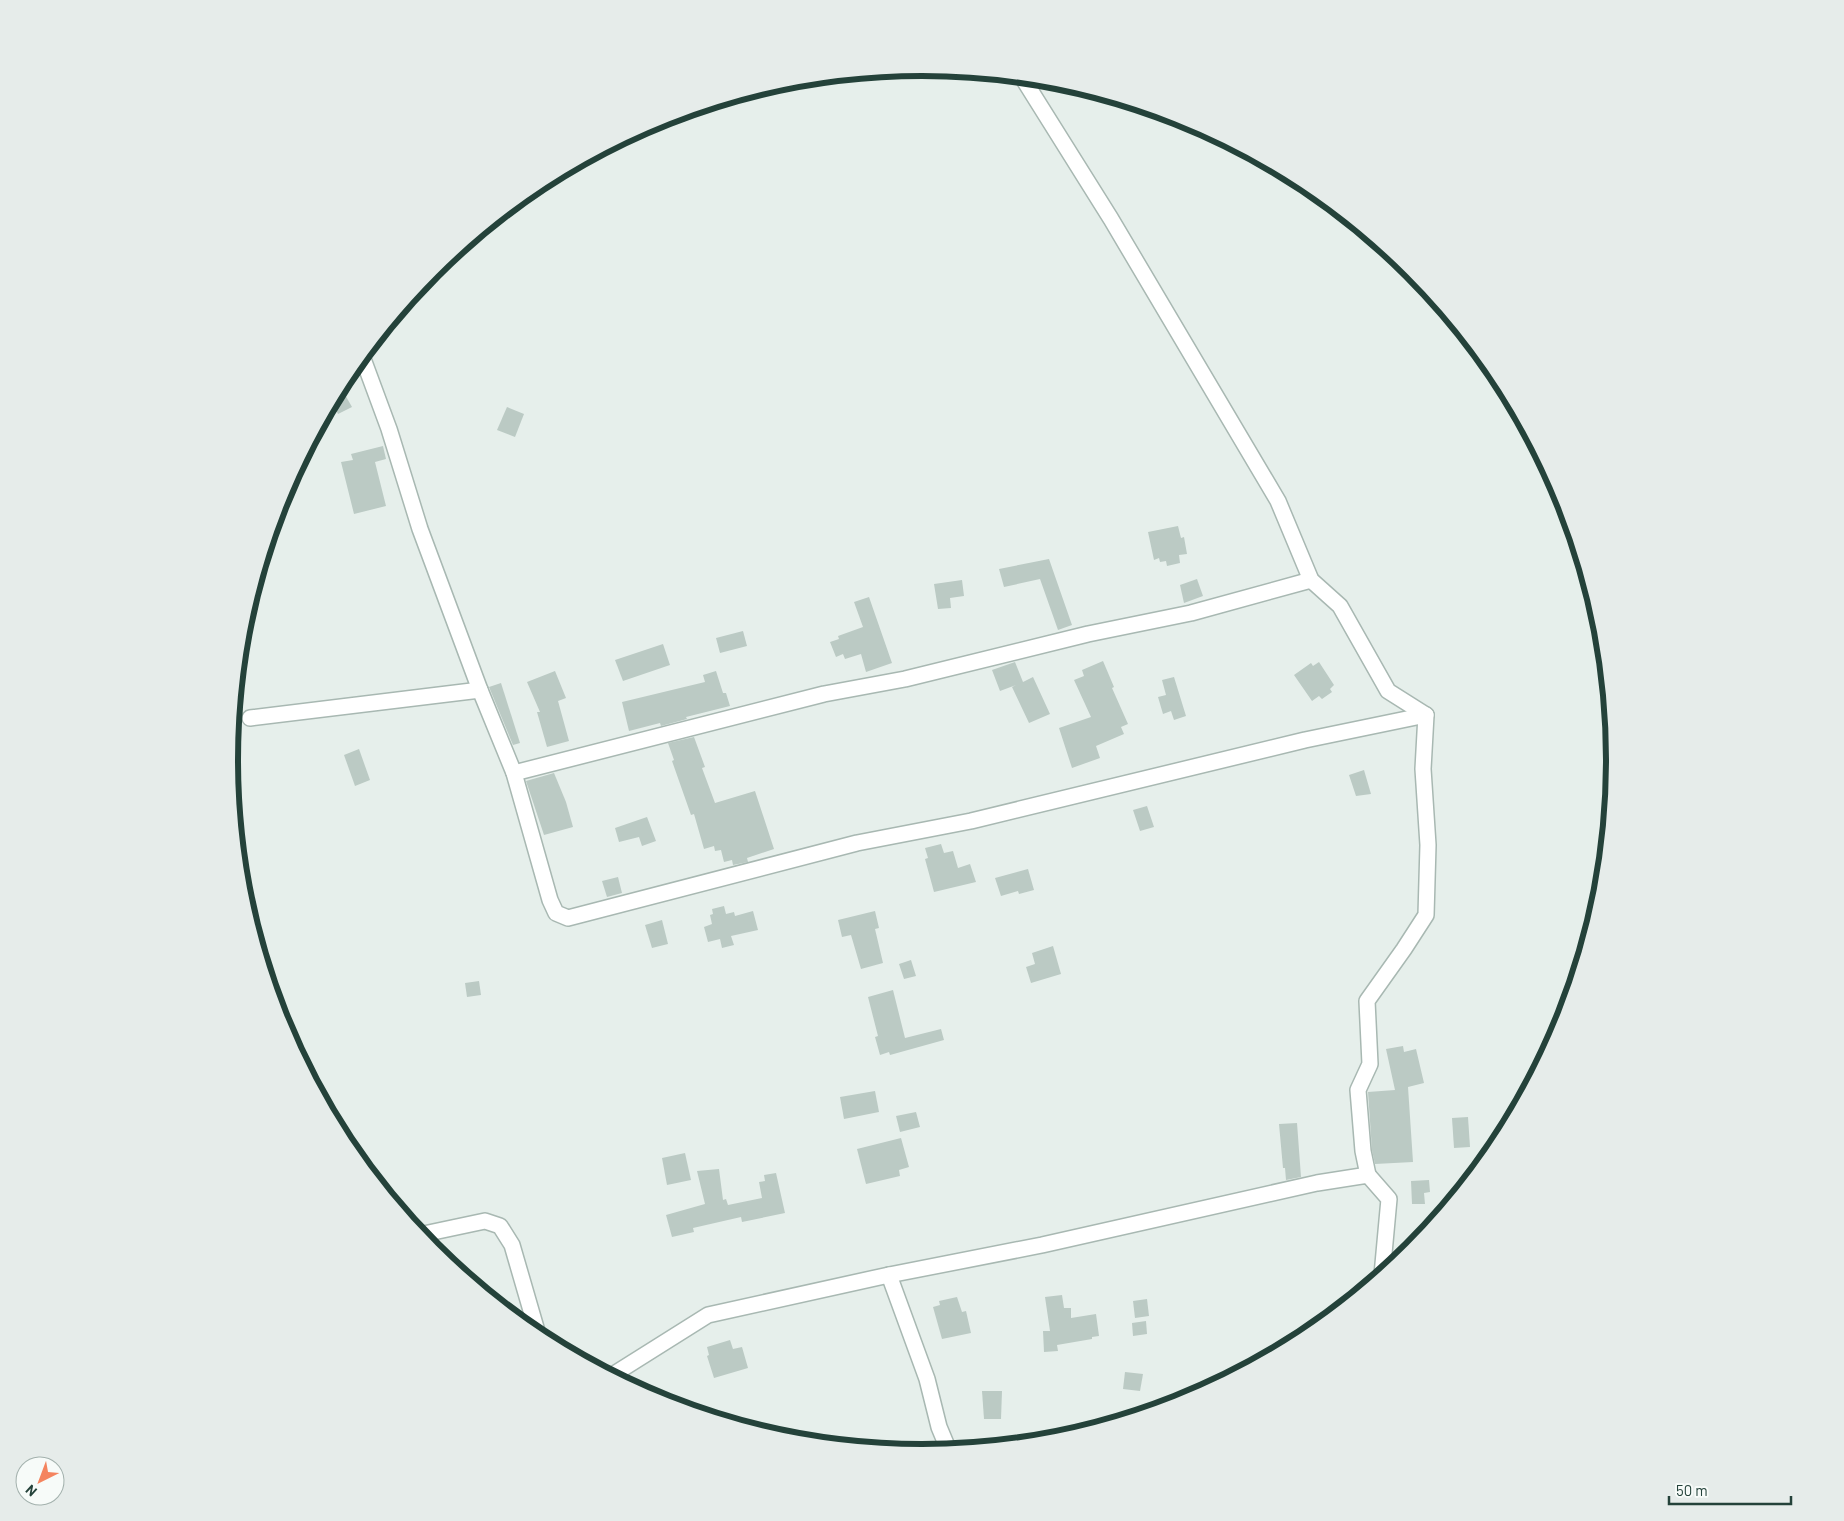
<svg xmlns="http://www.w3.org/2000/svg" width="1844" height="1521" viewBox="0 0 1844 1521" font-family="Barlow,sans-serif">
  <style>
    .building { fill: #bbcac4 }
    .lines { fill: none; stroke-linecap: round; stroke-linejoin: round }
    .minor-casing { stroke: #a8b8b2; stroke-width: 18 }
    .minor { stroke: #fff; stroke-width: 15 }
    .rim { fill: none; stroke: #24423a; stroke-width: 6 }
  </style>
  <rect width="100%" height="100%" fill="#e6efeb"/>
  <g class="building">
    <path d="M340,386L352,407L338,414L332,402Z"/>
    <path d="M507,407L524,414L515,437L497,430Z"/>
    <path d="M383,446L386,459L375,462L386,506L354,514L341,462L353,460L351,454Z"/>
    <path d="M1178,526L1181,538L1184,537L1187,554L1179,555L1180,563L1167,566L1166,561L1160,562L1159,558L1154,560L1148,532Z"/>
    <path d="M1049,559L1072,625L1058,630L1040,579L1004,587L999,569Z"/>
    <path d="M1197,579L1203,596L1184,603L1180,585Z"/>
    <path d="M962,580L964,596L950,598L951,608L938,609L934,584Z"/>
    <path d="M869,597L892,663L866,672L861,654L845,659L843,654L836,657L830,642L839,639L838,636L863,627L854,602Z"/>
    <path d="M743,631L747,646L720,653L716,638Z"/>
    <path d="M663,644L670,665L623,681L615,660Z"/>
    <path d="M1103,661L1114,687L1112,688L1128,724L1121,727L1124,734L1096,746L1100,758L1072,768L1059,728L1091,717L1074,680L1084,676L1082,670Z"/>
    <path d="M1015,662L1023,682L1033,677L1050,714L1029,723L1012,687L1016,685L1000,691L992,670Z"/>
    <path d="M1319,662L1334,685L1330,689L1332,692L1322,699L1319,696L1312,701L1294,675L1311,663L1313,666Z"/>
    <path d="M555,671L566,698L558,701L569,741L547,747L537,712H540L527,682Z"/>
    <path d="M716,671L723,693H726L730,706L686,717L687,719L661,726L660,723L629,731L622,702L705,682L703,675Z"/>
    <path d="M1174,677L1186,716L1174,720L1171,711L1163,714L1158,697L1166,695L1162,680Z"/>
    <path d="M501,683L520,743L513,745L489,687Z"/>
    <path d="M694,737L705,767L702,768L715,803L755,791L774,849L747,858L748,862L733,865L732,860L724,862L721,850L715,851L714,846L704,849L694,814L691,815L672,761L674,760L668,743Z"/>
    <path d="M359,749L370,780L355,786L344,755Z"/>
    <path d="M1364,770L1371,794L1356,796L1349,775Z"/>
    <path d="M554,773L566,802L573,827L544,835L526,781Z"/>
    <path d="M1147,806L1154,827L1140,831L1133,810Z"/>
    <path d="M647,817L656,841L642,846L639,837L619,842L615,828Z"/>
    <path d="M941,844L944,853L953,851L958,868L970,864L976,882L934,892L925,859L928,858L925,848Z"/>
    <path d="M1028,869L1034,890L1019,894L1018,891L1001,896L995,878Z"/>
    <path d="M618,877L622,893L607,897L602,881Z"/>
    <path d="M724,906L726,914L734,912L735,916L753,911L758,930L731,936L734,945L722,948L720,939L708,942L704,927L712,924L710,915L713,914L712,909Z"/>
    <path d="M875,911L879,928L875,929L883,963L861,969L851,935L842,937L838,920Z"/>
    <path d="M662,920L668,944L652,948L645,925Z"/>
    <path d="M1053,946L1061,974L1031,983L1026,967L1035,964L1032,953Z"/>
    <path d="M911,960L916,976L904,979L899,964Z"/>
    <path d="M479,981L481,995L467,997L465,983Z"/>
    <path d="M893,990L905,1038L941,1029L944,1040L890,1055L889,1052L880,1055L875,1037L878,1036L868,997Z"/>
    <path d="M1403,1046L1404,1052L1416,1049L1424,1083L1408,1087L1413,1162L1375,1164L1372,1150L1368,1092L1395,1090L1386,1049Z"/>
    <path d="M875,1091L879,1112L844,1119L840,1097Z"/>
    <path d="M916,1112L920,1127L900,1132L896,1116Z"/>
    <path d="M1468,1117L1470,1147L1454,1148L1452,1118Z"/>
    <path d="M1297,1123L1301,1177L1286,1180L1285,1168H1283L1279,1124Z"/>
    <path d="M901,1138L909,1167L899,1170L900,1176L866,1184L857,1149Z"/>
    <path d="M685,1153L691,1180L667,1185L662,1158Z"/>
    <path d="M719,1169L723,1200L726,1199L728,1205L762,1198L759,1182L765,1181L764,1175L776,1173L785,1213L742,1222L741,1217L693,1228L694,1232L672,1237L666,1215L705,1204L697,1171Z"/>
    <path d="M1429,1180L1430,1192L1424,1193L1425,1204H1412L1411,1181Z"/>
    <path d="M1062,1295L1064,1308H1071V1318L1096,1314L1099,1336L1092,1337V1339L1057,1345L1058,1351L1044,1352L1043,1331H1050L1045,1297Z"/>
    <path d="M957,1297L962,1312L966,1311L971,1333L942,1339L933,1307L940,1305L939,1301Z"/>
    <path d="M1147,1299L1149,1316L1135,1318L1133,1301Z"/>
    <path d="M1146,1321L1147,1334L1133,1336L1132,1323Z"/>
    <path d="M730,1340L733,1349L742,1347L748,1368L714,1378L707,1356L709,1355L707,1347Z"/>
    <path d="M1125,1372L1143,1374L1140,1391L1123,1389Z"/>
    <path d="M982,1391H1002L1001,1419H984Z"/>
  </g>
  <g class="lines">
    <g class="minor-casing">
      <g id="minor">
        <path d="M1022,77L1111,219L1278,501L1311,580L1340,606L1388,691L1426,715L1423,769L1428,845L1426,915L1404,949L1367,1001L1370,1064L1358,1090L1363,1151L1368,1175"/>
        <path d="M362,356L389,429L420,529L480,690L514,773L550,900L556,913L568,918L857,843L971,821L1305,740L1426,715"/>
        <path d="M250,718L480,690"/>
        <path d="M514,773L824,694L905,679L1088,634L1191,613L1311,580"/>
        <path d="M419,1235L485,1221L500,1226L512,1245L539,1338"/>
        <path d="M889,1275L927,1379L939,1427L949,1451"/>
        <path d="M611,1376L708,1315L889,1275L1042,1245L1317,1183L1368,1175L1389,1199L1382,1275"/>
      </g>
    </g>
    <use href="#minor" class="minor"/>
  </g>
  <path d="M0 0H1844V1521H0ZM238 760a684 684 0 1 1 1368 0a684 684 0 1 1-1368 0Z" fill="#e6ecea" fill-rule="evenodd"/>
  <path class="rim" d="M238 760a684 684 0 1 1 1368 0a684 684 0 1 1-1368 0Z"/>
  <g transform="translate(40 1481) rotate(222)"><circle r="24" fill="#f7fbf9" stroke="#a3b1ad"/>
  <path d="M0-4L9 19L0 12L-9 19Z" fill="#f4845f"/>
  <text y="-8" font-size="14" font-weight="bold" text-anchor="middle" fill="#24423a">N</text>
  </g>
  <path d="M1669 1496v8h122v-8" fill="none" stroke="#24423a" stroke-width="2.5"/>
  <text x="1676" y="1496" font-size="15" fill="#24423a" stroke="#f7fbf9" stroke-width="4" paint-order="stroke">50 m</text>
</svg>
